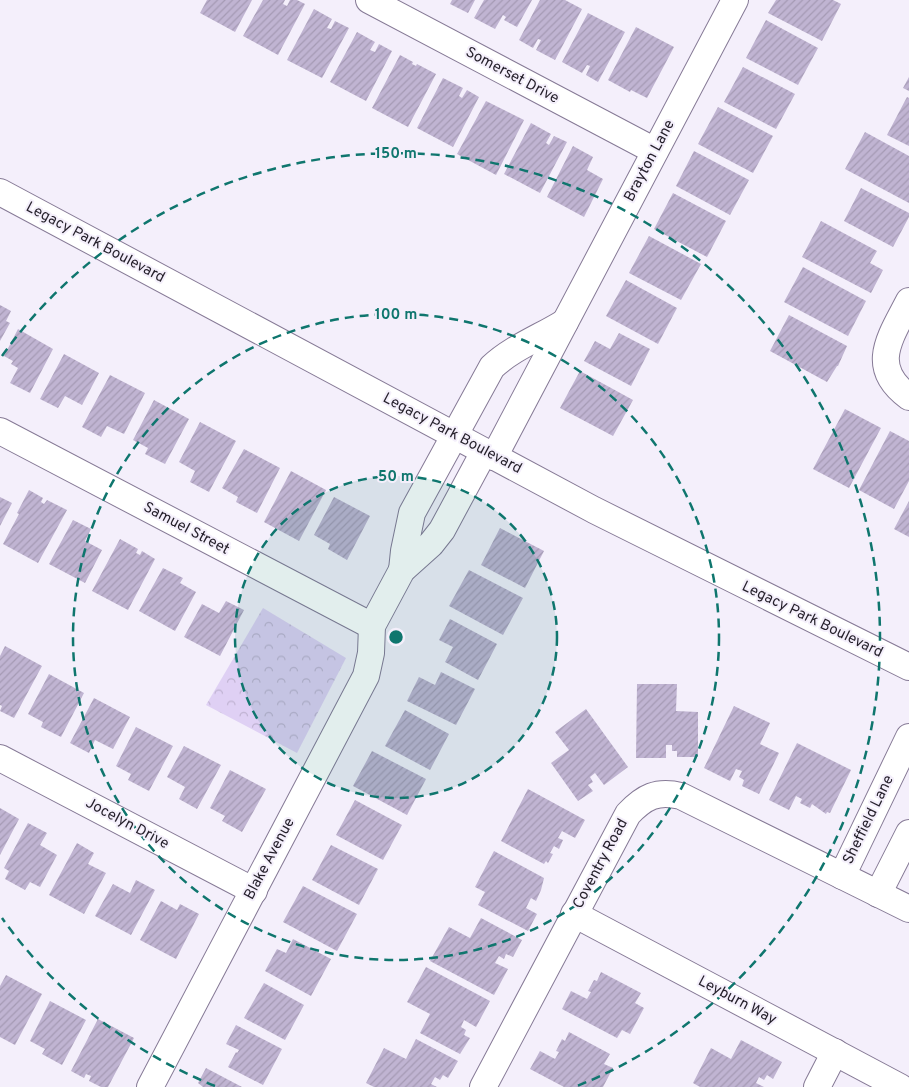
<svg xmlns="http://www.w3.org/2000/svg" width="909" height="1087" viewBox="0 0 909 1087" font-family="Overpass,sans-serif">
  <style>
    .park { fill: url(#park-crowns) }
    .building { fill: url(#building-hatch) }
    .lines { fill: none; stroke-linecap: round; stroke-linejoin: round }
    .minor-casing { stroke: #867a96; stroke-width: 28 }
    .minor { stroke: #fff; stroke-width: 26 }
    .ring { fill: none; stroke: #0f766e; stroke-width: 2.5; stroke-dasharray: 9 6 }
    .labels { text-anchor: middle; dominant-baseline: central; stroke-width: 4; stroke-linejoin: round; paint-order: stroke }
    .street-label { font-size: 15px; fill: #241f2a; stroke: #f4effb }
    .centre { fill: #0f766e; stroke: #f4effb; stroke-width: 2.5 }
    .ring-label { font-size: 15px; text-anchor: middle; font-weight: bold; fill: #0f766e; stroke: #f4effb; stroke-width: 4; stroke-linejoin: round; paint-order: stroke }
  </style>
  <defs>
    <pattern id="park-crowns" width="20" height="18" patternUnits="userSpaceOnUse" patternTransform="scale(1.25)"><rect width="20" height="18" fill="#dfd0f4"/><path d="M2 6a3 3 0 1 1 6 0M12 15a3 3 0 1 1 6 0" fill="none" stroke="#bfb2d1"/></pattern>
    <pattern id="building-hatch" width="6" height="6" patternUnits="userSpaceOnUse" patternTransform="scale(1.25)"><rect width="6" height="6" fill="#c0b4d2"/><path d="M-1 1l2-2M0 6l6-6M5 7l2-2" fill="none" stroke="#a59ab4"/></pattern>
  </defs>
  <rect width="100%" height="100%" fill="#f4effb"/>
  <path class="park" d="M263,608L346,658L297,753L206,705Z"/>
  <g class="building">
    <path d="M207,0H252L235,32L200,13Z"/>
    <path d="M263,0H285L283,4L287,6L290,0H297L305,4L278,55L243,36Z"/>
    <path d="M452,0H475L468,13L450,4Z"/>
    <path d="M484,0H532L517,27L504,20L506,17L503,15L495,29L474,18Z"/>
    <path d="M540,0H565L582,9L555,60L536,50L541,40L538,39L533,48L519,40Z"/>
    <path d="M776,0H833L841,4L822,41L768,13Z"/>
    <path d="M314,9L332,19L327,28L331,29L335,21L349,28L322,78L287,60Z"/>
    <path d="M588,13L625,32L598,82L586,75L590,66L587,65L582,73L562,62Z"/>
    <path d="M766,20L818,48L798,85L746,58Z"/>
    <path d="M636,27L674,47L647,98L631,90L630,92L608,80Z"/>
    <path d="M357,32L375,42L370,50L375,52L379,44L392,51L366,101L330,82Z"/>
    <path d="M400,55L413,62L412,64L416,66L417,64L436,74L408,127L372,108Z"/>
    <path d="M743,67L795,94L776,129L724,102Z"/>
    <path d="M909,77V91L903,88Z"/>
    <path d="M443,78L463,88L459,96L462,98L467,90L479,97L453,147L417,128Z"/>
    <path d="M907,97L909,98V146L887,135Z"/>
    <path d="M486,101L524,120L496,175L457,154Z"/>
    <path d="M718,107L773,136L753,173L698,144Z"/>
    <path d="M531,123L551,134L546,143L549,145L554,136L567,142L540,193L504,174Z"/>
    <path d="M865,132L909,156V203L845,169Z"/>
    <path d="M573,146L593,157L587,170L603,179L584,217L547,197Z"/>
    <path d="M694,151L749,180L730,215L676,186Z"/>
    <path d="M861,188L909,213V217L893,247L844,221Z"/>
    <path d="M673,193L726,221L707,257L654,229Z"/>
    <path d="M821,221L877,251L870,263L883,270L871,293L802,257Z"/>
    <path d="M649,236L701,264L681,300L629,273Z"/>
    <path d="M803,267L866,301L848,336L784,302Z"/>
    <path d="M626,280L677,308L658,344L606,316Z"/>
    <path d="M0,305L11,311L6,321L10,323L0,341Z"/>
    <path d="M789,315L847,346L838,366H837L827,382L770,351Z"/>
    <path d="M18,329L53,349L30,393L10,383L18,368L11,364L13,361L4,356Z"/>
    <path d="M619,333L650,349L631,386L584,361L595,341L610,349Z"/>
    <path d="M64,354L99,373L82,405L65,396L58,408L40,399Z"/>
    <path d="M580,371L633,400L613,436L560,408Z"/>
    <path d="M110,375L145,393L124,434L107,426L101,437L82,427Z"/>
    <path d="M154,400L189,419L165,464L145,454L148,448L133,440Z"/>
    <path d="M845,409L881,428L849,488L813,469Z"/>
    <path d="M200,422L236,441L209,492L190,482L195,471L179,462Z"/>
    <path d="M890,431L909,441V481L894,509L859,490Z"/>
    <path d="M244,449L280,468L257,513L236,502L238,497L222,488Z"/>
    <path d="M291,471L326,490L299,541L264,522Z"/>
    <path d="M29,490L43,498L41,502L44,504L47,500L67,510L38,563L3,544L19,514L17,513Z"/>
    <path d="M0,497L12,503L0,526Z"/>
    <path d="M334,497L370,516L347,560L328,549L330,544L314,535Z"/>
    <path d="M909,501V537L894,529Z"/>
    <path d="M73,520L91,529L85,541L102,550L85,583L49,564Z"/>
    <path d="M500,528L544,551L525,588L481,565Z"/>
    <path d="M120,539L138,549L136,553L140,555L142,551L155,559L128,610L92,591Z"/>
    <path d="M163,568L183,578L180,583L196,592L175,631L139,611Z"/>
    <path d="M469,570L523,598L503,635L449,606Z"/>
    <path d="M226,601L244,610L220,656L184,637L202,604L219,613Z"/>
    <path d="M450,619L497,644L478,680L445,662L453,647L439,640Z"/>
    <path d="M5,646L42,666L14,718L0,711L2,706L0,705V656Z"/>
    <path d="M441,672L475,689L456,725L407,701L419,677L435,685Z"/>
    <path d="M49,674L84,693L61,737L41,727L43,722L28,714Z"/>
    <path d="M637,684H677L676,711L698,712V757H677V751H672V745H666V758H636Z"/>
    <path d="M94,698L130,717L113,749L95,740L89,753L70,743Z"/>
    <path d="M734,706L770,723L760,744L779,753L759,794L742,786L744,780L739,777L742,771L736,769L730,781L704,768Z"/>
    <path d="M586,709L628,767L604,785L595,773L590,777L593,782L588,785L593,791L578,801L551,763L569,750L555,732Z"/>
    <path d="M405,710L449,734L430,770L385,746Z"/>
    <path d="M136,727L173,746L149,791L128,780L131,774L116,766Z"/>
    <path d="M797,743L851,770L830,813L827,812L826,814L812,804L810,808L800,803L802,799L796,796L789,810L769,800Z"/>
    <path d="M184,746L221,765L197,809L179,799L185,787L167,777Z"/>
    <path d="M372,751L426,779L407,815L353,786Z"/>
    <path d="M230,770L266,789L242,832L222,821L225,816L210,808Z"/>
    <path d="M528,789L585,820L575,838L562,831L558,838L563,840L559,849L554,846L550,853L553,854L548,863L546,861L544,864L501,841Z"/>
    <path d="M355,800L402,825L383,860L336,835Z"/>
    <path d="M0,808L19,819L0,855Z"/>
    <path d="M28,823L47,833L40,845L57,855L40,887L30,882L25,890L5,879L9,871L4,868Z"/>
    <path d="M77,843L94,853L88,864L106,873L84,914L49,895Z"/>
    <path d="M331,845L378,869L359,905L312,880Z"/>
    <path d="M494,851L544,878L541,890L536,901L531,898L526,908L537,914L528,931L478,905L485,892L475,887Z"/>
    <path d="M136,880L155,890L131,935L95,916L113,884L130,893Z"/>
    <path d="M303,886L357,914L337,951L283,922Z"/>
    <path d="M161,901L177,910L180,904L199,914L176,959L140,940Z"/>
    <path d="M481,918L522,940L513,957L506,954L504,959L499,956L495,963L508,969L494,995L430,961L449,927L470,938Z"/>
    <path d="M293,939L331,959L311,996L265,971L277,949L286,953Z"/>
    <path d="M426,967L490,1001L476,1027L464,1020L461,1027L466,1030L464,1035L470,1038L460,1054L420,1033L430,1014L407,1002Z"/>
    <path d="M601,972L641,993L635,1003L644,1008L630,1034L622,1030L617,1038L562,1009L571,991L587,999L591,992L588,991L594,980L597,981Z"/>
    <path d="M6,975L42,994L15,1045L0,1037V986Z"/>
    <path d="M264,983L304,1005L285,1040L244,1018Z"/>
    <path d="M50,1001L86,1020L62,1065L42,1054L45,1049L30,1041Z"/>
    <path d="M98,1019L134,1038L108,1087H101L89,1081L91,1076L86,1074L84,1078L71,1071Z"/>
    <path d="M236,1025L282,1049L263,1085L228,1067L236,1052L237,1053L239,1050L226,1044Z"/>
    <path d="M569,1032L610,1054L604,1064L613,1068L603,1087H564L530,1069L540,1051L555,1059L559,1052L556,1051L562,1039L565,1041Z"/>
    <path d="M416,1039L458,1061L448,1078L443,1075L440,1080L435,1077L431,1084L437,1087H374L366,1083L384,1048L406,1059Z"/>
    <path d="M741,1040L782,1062L773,1079L767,1075L764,1080L759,1077L756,1083L764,1087H700L693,1083L711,1048L731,1059Z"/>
    <path d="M206,1068L242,1087H203L198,1083Z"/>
  </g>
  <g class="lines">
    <g class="minor-casing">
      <g id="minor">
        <path d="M369,0L655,151"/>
        <path d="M0,192L594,510L909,667"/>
        <path d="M909,301C890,338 868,367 909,397"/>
        <path d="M0,431L372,626"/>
        <path d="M494,457L735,0"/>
        <path d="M402,570L404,551L412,513L492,367C512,348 541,337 565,322"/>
        <path d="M0,758L254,891"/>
        <path d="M842,876L909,737"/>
        <path d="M878,894L909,833"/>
        <path d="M574,914L900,1087"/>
        <path d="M150,1087L366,676L371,653L372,626L402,570L431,544L442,530L484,452"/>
        <path d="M483,1087L628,814C644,797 657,790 681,796L909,909"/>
        <path d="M817,1087L835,1052"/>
      </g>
    </g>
    <use href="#minor" class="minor"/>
  </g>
  <circle cx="396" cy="637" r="161" fill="#0f766e" fill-opacity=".12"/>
  <g class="ring">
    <circle cx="396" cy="637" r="161"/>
    <circle cx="396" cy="637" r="323"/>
    <path d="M215 1086A484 484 0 0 1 2 918M2 356A484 484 0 1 1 577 1086"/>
  </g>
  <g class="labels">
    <g class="street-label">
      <text transform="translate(512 76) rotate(28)">Somerset Drive</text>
      <text transform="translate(650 161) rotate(-62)">Brayton Lane</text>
      <text transform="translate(95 243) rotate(28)">Legacy Park Boulevard</text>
      <text transform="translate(452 434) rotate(28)">Legacy Park Boulevard</text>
      <text transform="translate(186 529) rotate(28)">Samuel Street</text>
      <text transform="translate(812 620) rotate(26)">Legacy Park Boulevard</text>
      <text transform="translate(869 820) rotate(-64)">Sheffield Lane</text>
      <text transform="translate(127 824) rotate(28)">Jocelyn Drive</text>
      <text transform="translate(270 859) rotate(-62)">Blake Avenue</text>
      <text transform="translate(601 864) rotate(-62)">Coventry Road</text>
      <text transform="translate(737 1001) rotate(28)">Leyburn Way</text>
    </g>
  </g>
  <circle cx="396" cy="637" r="8" class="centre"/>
  <g class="ring-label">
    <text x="396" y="158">150 m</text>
    <text x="396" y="319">100 m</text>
    <text x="396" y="481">50 m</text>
  </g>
</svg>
